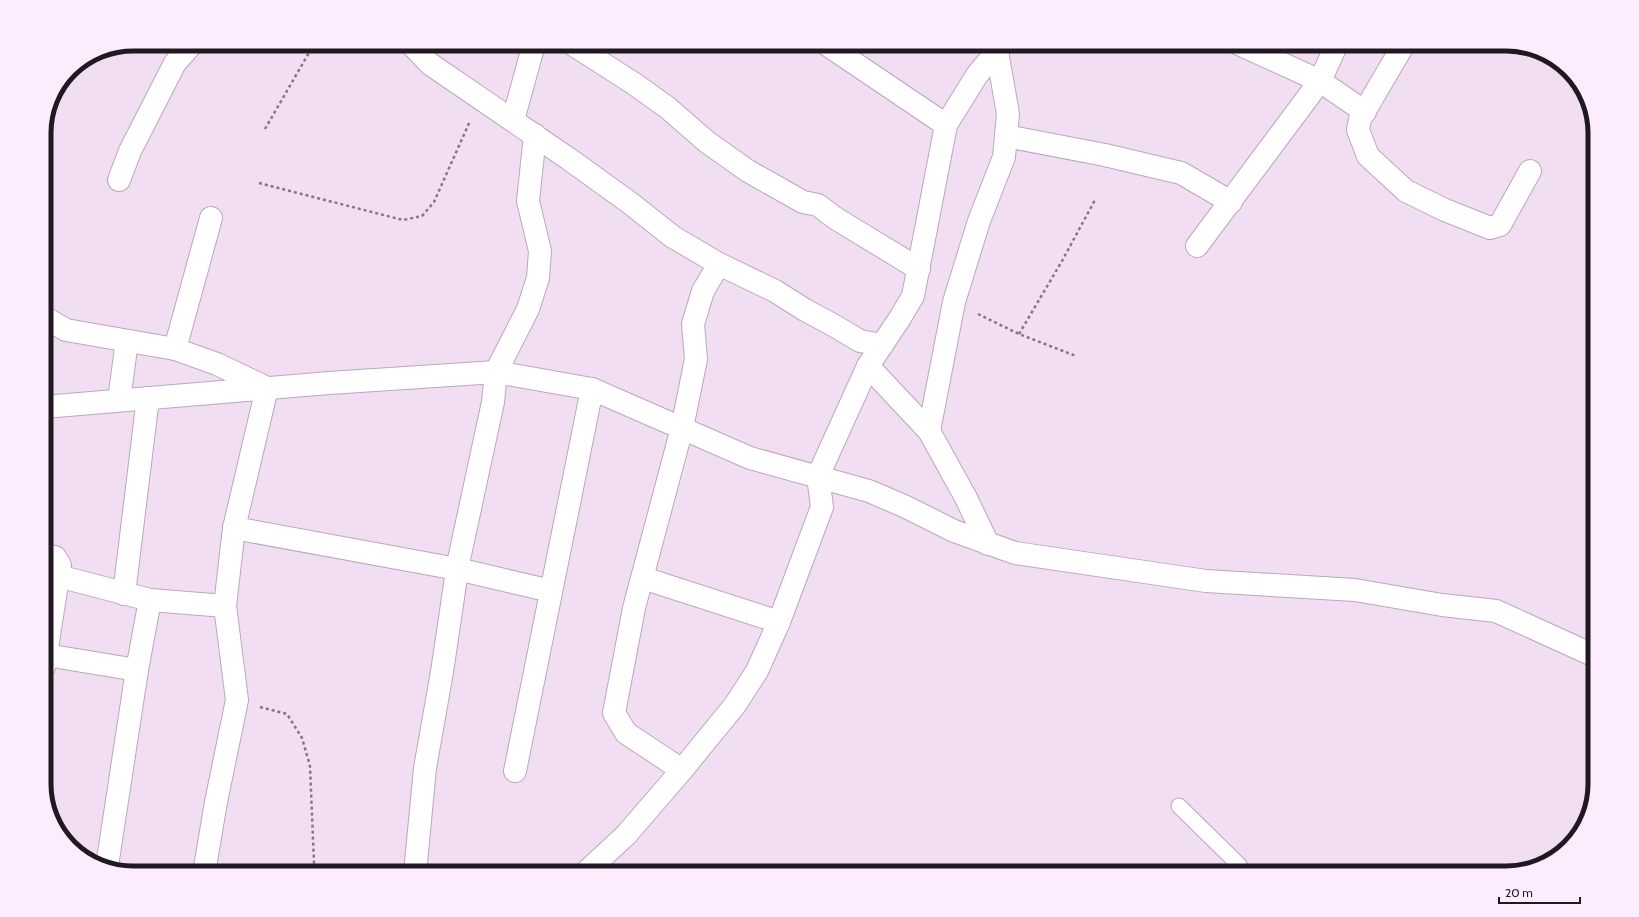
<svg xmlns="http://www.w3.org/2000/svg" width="1639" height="917" viewBox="0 0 1639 917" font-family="Cabin,sans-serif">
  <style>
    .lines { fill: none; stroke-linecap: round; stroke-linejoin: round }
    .lane-casing { stroke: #bba7bc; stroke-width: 17 }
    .street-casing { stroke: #bba7bc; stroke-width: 24 }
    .path { stroke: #837684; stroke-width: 2.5; stroke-dasharray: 3 3; stroke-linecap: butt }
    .lane { stroke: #fff; stroke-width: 15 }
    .street { stroke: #fff; stroke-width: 22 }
    .rim { fill: none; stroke: #201921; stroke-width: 5 }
  </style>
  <rect width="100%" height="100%" fill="#f2def3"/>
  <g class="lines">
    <g class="lane-casing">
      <path id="lane" d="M1179,806L1239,865L1243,873"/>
    </g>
    <g class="street-casing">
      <g id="street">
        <path d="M411,44L430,64L569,159L630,203L673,237L719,264L775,291L805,310L833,325L860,341L882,345"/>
        <path d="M572,44L633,83L668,108L707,142L748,171L803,202L818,205L835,218L919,269"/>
        <path d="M826,44L946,125"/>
        <path d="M1239,44L1320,81L1365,112"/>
        <path d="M1404,44L1360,119L1358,130L1368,156L1406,191L1445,210L1490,228L1500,225L1530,171"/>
        <path d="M513,120L534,44"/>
        <path d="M1006,136L1105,155L1181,173L1231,202"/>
        <path d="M119,180L130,151L175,63L192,44"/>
        <path d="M1197,246L1320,81L1337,44"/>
        <path d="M44,317L66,330L175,349L217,364L267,388L234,528L225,606L237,700L216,802L204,873"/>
        <path d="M175,349L211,218"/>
        <path d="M868,366L929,431L966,498L988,544"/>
        <path d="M119,400L127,341"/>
        <path d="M44,407L329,383L496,372L592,389L750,458L869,491L904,506L954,531L1015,553L1206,581L1355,590L1442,605L1496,611L1595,656"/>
        <path d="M929,431L954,302L979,221L1004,157L1008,114L997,51L1001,44"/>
        <path d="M234,528L457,569L551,591"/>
        <path d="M44,555L55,557L60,565L44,667"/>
        <path d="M58,576L150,600L225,606"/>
        <path d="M643,578L779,622"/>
        <path d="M124,594L148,398"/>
        <path d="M46,655L137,670"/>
        <path d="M682,770L626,733L614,713L634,608L682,428L696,359L693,324L703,291L719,264"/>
        <path d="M515,771L592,389"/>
        <path d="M107,866L137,670L150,600"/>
        <path d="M415,873L425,768L442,672L458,564L493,402L496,372L528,309L538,278L540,251L528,201L535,135"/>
        <path d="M585,873L626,835L682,770L735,705L757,671L779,622L822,507L818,476L868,366L900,318L913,296L946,125L977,75L997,51"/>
      </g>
    </g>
    <g class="path">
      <path d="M265,129L314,44"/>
      <path d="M259,183L403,220L422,216L434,202L470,121"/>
      <path d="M978,314L1019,334L1076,356"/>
      <path d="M1019,334L1062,261L1095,200"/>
      <path d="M260,707L287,714L302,738L310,766L314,863L310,873"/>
    </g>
    <use href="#lane" class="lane"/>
    <use href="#street" class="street"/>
  </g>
  <path d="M0 0H1639V917H0ZM133 51H1506A82 82 0 0 1 1588 133V784A82 82 0 0 1 1506 866H133A82 82 0 0 1 51 784V133A82 82 0 0 1 133 51Z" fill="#fdecfe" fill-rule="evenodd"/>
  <path class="rim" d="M133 51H1506A82 82 0 0 1 1588 133V784A82 82 0 0 1 1506 866H133A82 82 0 0 1 51 784V133A82 82 0 0 1 133 51Z"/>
  <path d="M1499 897v6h81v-6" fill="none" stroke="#201921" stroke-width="2"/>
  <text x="1505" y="897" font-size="12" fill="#201921" stroke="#fdecfe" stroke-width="3" paint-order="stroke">20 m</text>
</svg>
